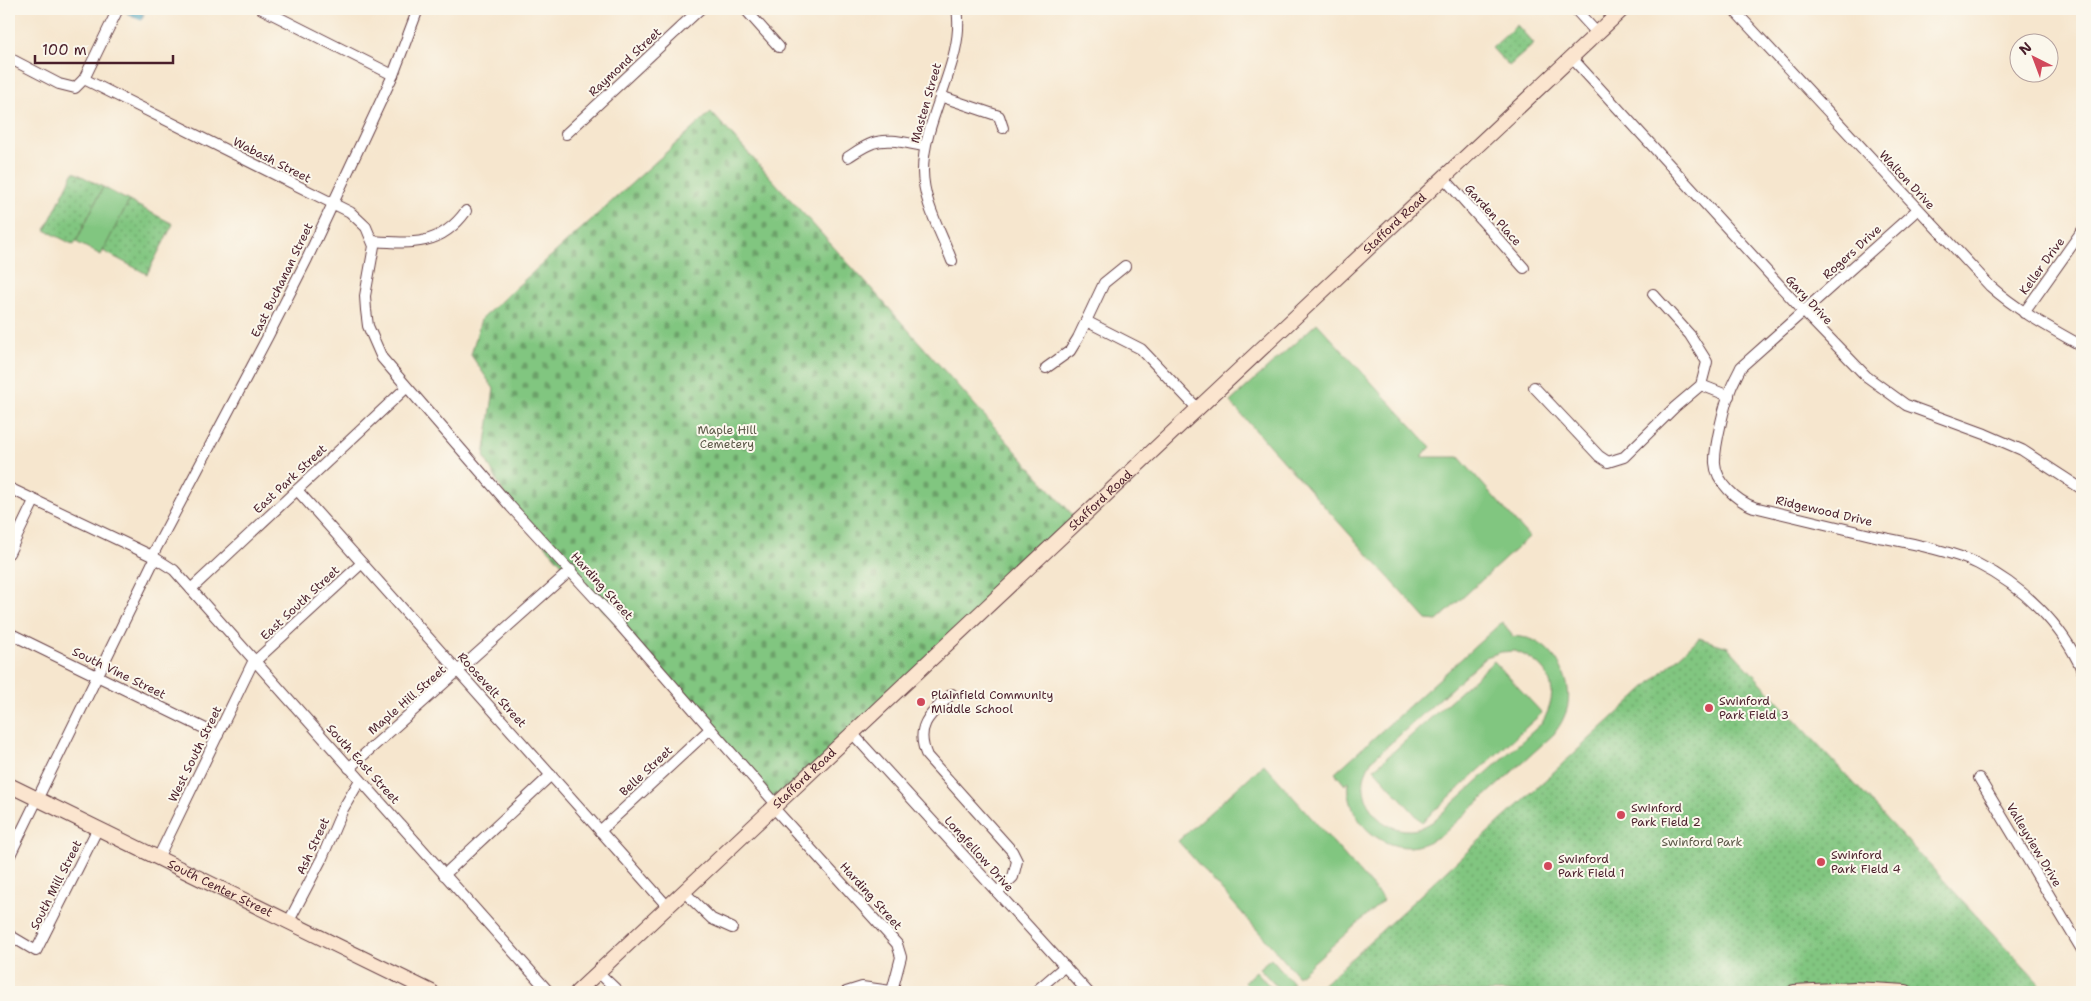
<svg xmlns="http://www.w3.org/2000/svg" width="2091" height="1001" viewBox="0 0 2091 1001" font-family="'Shantell Sans',sans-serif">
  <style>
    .green { fill: #81c680; stroke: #667256; fill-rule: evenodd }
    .cemetery { fill: url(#cemetery-stones); stroke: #667256 }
    .park { fill: url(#park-dots); stroke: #667256 }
    .water { fill: url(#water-rules); stroke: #486478 }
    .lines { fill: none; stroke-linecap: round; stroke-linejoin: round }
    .street-casing { stroke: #643d43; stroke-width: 12 }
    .secondary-casing { stroke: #643d43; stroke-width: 16 }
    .street { stroke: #fff; stroke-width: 10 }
    .secondary { stroke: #fbe5cf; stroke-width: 14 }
    .poi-dot { fill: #d1495b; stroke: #fbf7ec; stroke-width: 2 }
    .labels { text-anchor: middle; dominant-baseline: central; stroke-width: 4; stroke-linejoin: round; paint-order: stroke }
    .street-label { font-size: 12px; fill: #4a1f2b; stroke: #fbf7ec }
    .park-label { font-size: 12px; fill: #5d5949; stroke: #fbf7ec }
    .poi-label { font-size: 12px; fill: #4a1f2b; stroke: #fbf7ec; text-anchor: start }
  </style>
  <defs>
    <pattern id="cemetery-stones" width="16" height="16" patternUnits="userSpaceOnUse" patternTransform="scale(1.25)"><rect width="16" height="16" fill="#81c680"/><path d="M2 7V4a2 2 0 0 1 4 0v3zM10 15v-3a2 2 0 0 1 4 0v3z" fill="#6ca069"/></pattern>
    <pattern id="park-dots" width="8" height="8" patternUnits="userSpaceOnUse" patternTransform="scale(1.25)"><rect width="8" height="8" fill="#81c680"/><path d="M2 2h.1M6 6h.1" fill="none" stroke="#6ca069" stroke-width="1.8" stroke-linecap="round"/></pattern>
    <pattern id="water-rules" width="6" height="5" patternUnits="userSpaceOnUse" patternTransform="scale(1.25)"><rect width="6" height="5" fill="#47aac6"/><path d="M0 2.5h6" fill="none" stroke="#3d8aa1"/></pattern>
  </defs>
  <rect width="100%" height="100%" fill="#fbf7ec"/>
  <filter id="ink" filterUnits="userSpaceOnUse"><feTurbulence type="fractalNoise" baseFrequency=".02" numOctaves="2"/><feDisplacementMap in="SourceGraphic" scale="10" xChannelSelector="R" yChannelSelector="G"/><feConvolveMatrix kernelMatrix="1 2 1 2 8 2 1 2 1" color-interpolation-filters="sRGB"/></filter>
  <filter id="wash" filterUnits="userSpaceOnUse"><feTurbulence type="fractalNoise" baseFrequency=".0096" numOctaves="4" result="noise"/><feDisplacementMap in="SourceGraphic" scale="20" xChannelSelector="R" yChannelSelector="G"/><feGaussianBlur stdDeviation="1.12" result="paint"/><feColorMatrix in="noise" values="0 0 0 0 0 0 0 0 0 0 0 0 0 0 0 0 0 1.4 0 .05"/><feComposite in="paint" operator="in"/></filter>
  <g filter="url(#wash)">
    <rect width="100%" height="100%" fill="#f6e6ce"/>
    <g class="green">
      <path d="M103,187L129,201L101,255L76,242Z"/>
      <path d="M1317,323L1431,447L1421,457H1459L1529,537L1437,621L1427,620L1230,402Z"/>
      <path d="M1502,622L1512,634L1511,636C1520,637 1529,637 1537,642C1561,655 1577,692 1564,717C1562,723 1557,729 1554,734L1442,835C1432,840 1422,846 1410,847C1375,848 1345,815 1349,781L1345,785L1335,773ZM1515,651C1550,665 1562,689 1542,723L1432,822C1425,826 1418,830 1410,830C1382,831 1361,806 1364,779C1365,773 1369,766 1371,761L1486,657L1501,652Z"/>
      <path d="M1494,661L1542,713L1422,822L1374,769Z"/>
      <path d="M1264,764L1384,900L1298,976L1178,841Z"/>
      <path d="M1271,958L1293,983L1282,992L1259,968Z"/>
      <path d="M1256,971L1275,992H1254L1244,982Z"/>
    </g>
    <path class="cemetery" d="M711,112L878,296L1078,521L776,804L511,507L484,456L494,389L471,355L481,319Z"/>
    <g class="park">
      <path d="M1517,25L1534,44L1509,66L1492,48Z"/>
      <path d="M74,172L103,187L74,245L45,230Z"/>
      <path d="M129,201L173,224L147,274L103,251Z"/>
      <path d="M1699,638L1728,647L2047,992H1315Z"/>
    </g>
    <path class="water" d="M130,9L144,14L141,20L127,14Z"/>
  </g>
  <g filter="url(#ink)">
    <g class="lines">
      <g class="street-casing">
        <g id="street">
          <path d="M262,9L393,75"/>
          <path d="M745,9L779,47"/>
          <path d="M1575,9L1597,33"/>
          <path d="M1733,9L1990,286C2018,311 2050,328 2082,346"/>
          <path d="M1571,57L1804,312L1866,376L1906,405L1985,434L2022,450L2082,489"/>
          <path d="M9,58L59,84L75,88L84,79L118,9"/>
          <path d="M84,79L350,212L366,227L374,246L365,296L366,310L368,326L382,358L511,507L619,624L776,804"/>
          <path d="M940,96L999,116L1003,128"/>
          <path d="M566,134L700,9"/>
          <path d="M848,157C856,152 864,146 873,143C889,137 909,144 925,146"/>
          <path d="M1444,178L1524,268"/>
          <path d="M1917,210L1741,367C1738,374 1734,380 1731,388C1725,403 1714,447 1715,463C1716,482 1737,501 1754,507C1796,517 1837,527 1879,537C1909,543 1952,551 1978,564C2022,586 2062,624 2082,670"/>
          <path d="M373,241C412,244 441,246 466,211"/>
          <path d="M952,261C941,232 923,202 923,171C923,117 966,59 957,9"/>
          <path d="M2024,313L2082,231"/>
          <path d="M1086,321L1141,349L1198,409"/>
          <path d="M1046,368L1070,351L1078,338L1104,283L1125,266"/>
          <path d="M1701,385L1729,396"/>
          <path d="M1534,387L1599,456L1608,462L1624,457L1675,407L1701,385L1707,362L1690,335L1653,294"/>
          <path d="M9,488L152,556L174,570L549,992"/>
          <path d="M297,490L668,907"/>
          <path d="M9,553L34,501"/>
          <path d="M152,556L268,336L307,259L393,75L418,9"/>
          <path d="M191,589L406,388"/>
          <path d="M9,633L218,735"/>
          <path d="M952,694C930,714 914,726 927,756L1012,851L1017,861L1013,877L997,892"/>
          <path d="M852,733L1088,992"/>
          <path d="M349,768L571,570"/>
          <path d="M1979,778L2082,950"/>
          <path d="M773,807L897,944L901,957L892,991"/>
          <path d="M600,831L710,729"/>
          <path d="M9,857L155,558"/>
          <path d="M158,858L252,664L362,563"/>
          <path d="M444,875L551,775"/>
          <path d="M683,891L712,919L732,928"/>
          <path d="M288,923L322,858L343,809L360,780"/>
          <path d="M9,935L36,951L98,828"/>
          <path d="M598,972L619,992"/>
          <path d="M846,992L862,987L898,992"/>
          <path d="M1035,992L1065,966"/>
        </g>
      </g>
      <g class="secondary-casing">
        <g id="secondary">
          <path id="s1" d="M9,785L432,992"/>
          <path id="s2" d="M577,992L1623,9"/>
          <path d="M1794,992L1854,989L1906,992"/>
        </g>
      </g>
      <use href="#street" class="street"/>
      <use href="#secondary" class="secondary"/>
    </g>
  </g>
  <g class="poi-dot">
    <circle cx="921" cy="702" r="5"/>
    <circle cx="1709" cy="708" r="5"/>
    <circle cx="1621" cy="815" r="5"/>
    <circle cx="1821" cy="862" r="5"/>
    <circle cx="1548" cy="866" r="5"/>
  </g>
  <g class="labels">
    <g class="street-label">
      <text transform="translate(625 62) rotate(-43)">Raymond Street</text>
      <text transform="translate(926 103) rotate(-74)">Masten Street</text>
      <text transform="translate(272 160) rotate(27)">Wabash Street</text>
      <text transform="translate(1907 180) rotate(47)">Walton Drive</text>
      <text transform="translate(1493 215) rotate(48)">Garden Place</text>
      <text stroke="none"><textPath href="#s2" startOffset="1122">Stafford Road</textPath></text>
      <text transform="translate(1852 252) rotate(-42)">Rogers Drive</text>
      <text transform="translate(2042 266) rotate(-54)">Keller Drive</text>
      <text transform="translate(282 280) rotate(-64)">East Buchanan Street</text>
      <text transform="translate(1809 300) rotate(47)">Gary Drive</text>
      <text transform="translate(290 479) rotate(-43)">East Park Street</text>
      <text stroke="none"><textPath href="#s2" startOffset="718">Stafford Road</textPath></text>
      <text transform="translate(1824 511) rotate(13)">Ridgewood Drive</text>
      <text transform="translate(602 586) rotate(48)">Harding Street</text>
      <text transform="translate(300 603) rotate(-43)">East South Street</text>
      <text transform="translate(119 673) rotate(26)">South Vine Street</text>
      <text transform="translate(492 690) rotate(48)">Roosevelt Street</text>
      <text transform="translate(407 700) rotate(-41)">Maple Hill Street</text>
      <text transform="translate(195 754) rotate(-64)">West South Street</text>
      <text transform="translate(363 764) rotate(48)">South East Street</text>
      <text transform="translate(646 771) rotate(-43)">Belle Street</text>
      <text stroke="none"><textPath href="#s2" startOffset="312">Stafford Road</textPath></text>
      <text transform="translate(2034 845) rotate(59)">Valleyview Drive</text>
      <text transform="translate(313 846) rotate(-65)">Ash Street</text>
      <text transform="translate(979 854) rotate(48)">Longfellow Drive</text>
      <text transform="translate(56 885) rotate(-63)">South Mill Street</text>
      <text stroke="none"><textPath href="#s1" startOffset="235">South Center Street</textPath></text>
      <text transform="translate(871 896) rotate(48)">Harding Street</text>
    </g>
    <g class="park-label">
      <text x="727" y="430">Maple Hill<tspan x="727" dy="14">Cemetery</tspan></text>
      <text x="1702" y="842">Swinford Park</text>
    </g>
    <g class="poi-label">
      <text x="931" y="695">Plainfield Community<tspan x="931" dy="14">Middle School</tspan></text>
      <text x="1719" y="701">Swinford<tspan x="1719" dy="14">Park Field 3</tspan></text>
      <text x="1631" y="808">Swinford<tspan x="1631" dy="14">Park Field 2</tspan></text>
      <text x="1831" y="855">Swinford<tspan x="1831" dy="14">Park Field 4</tspan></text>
      <text x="1558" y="859">Swinford<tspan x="1558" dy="14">Park Field 1</tspan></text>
    </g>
  </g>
  <rect width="2091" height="1001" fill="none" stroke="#fbf7ec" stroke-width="30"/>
  <g transform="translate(2034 58) rotate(318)"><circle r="24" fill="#fbf7ec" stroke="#b4a19f"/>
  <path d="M0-4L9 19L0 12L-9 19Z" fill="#d1495b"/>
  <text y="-8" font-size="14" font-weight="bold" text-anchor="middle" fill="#4a1f2b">N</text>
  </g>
  <path d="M35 55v8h138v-8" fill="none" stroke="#4a1f2b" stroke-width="2.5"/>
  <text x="42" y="55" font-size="15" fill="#4a1f2b" stroke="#fbf7ec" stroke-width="4" paint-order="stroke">100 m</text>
</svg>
